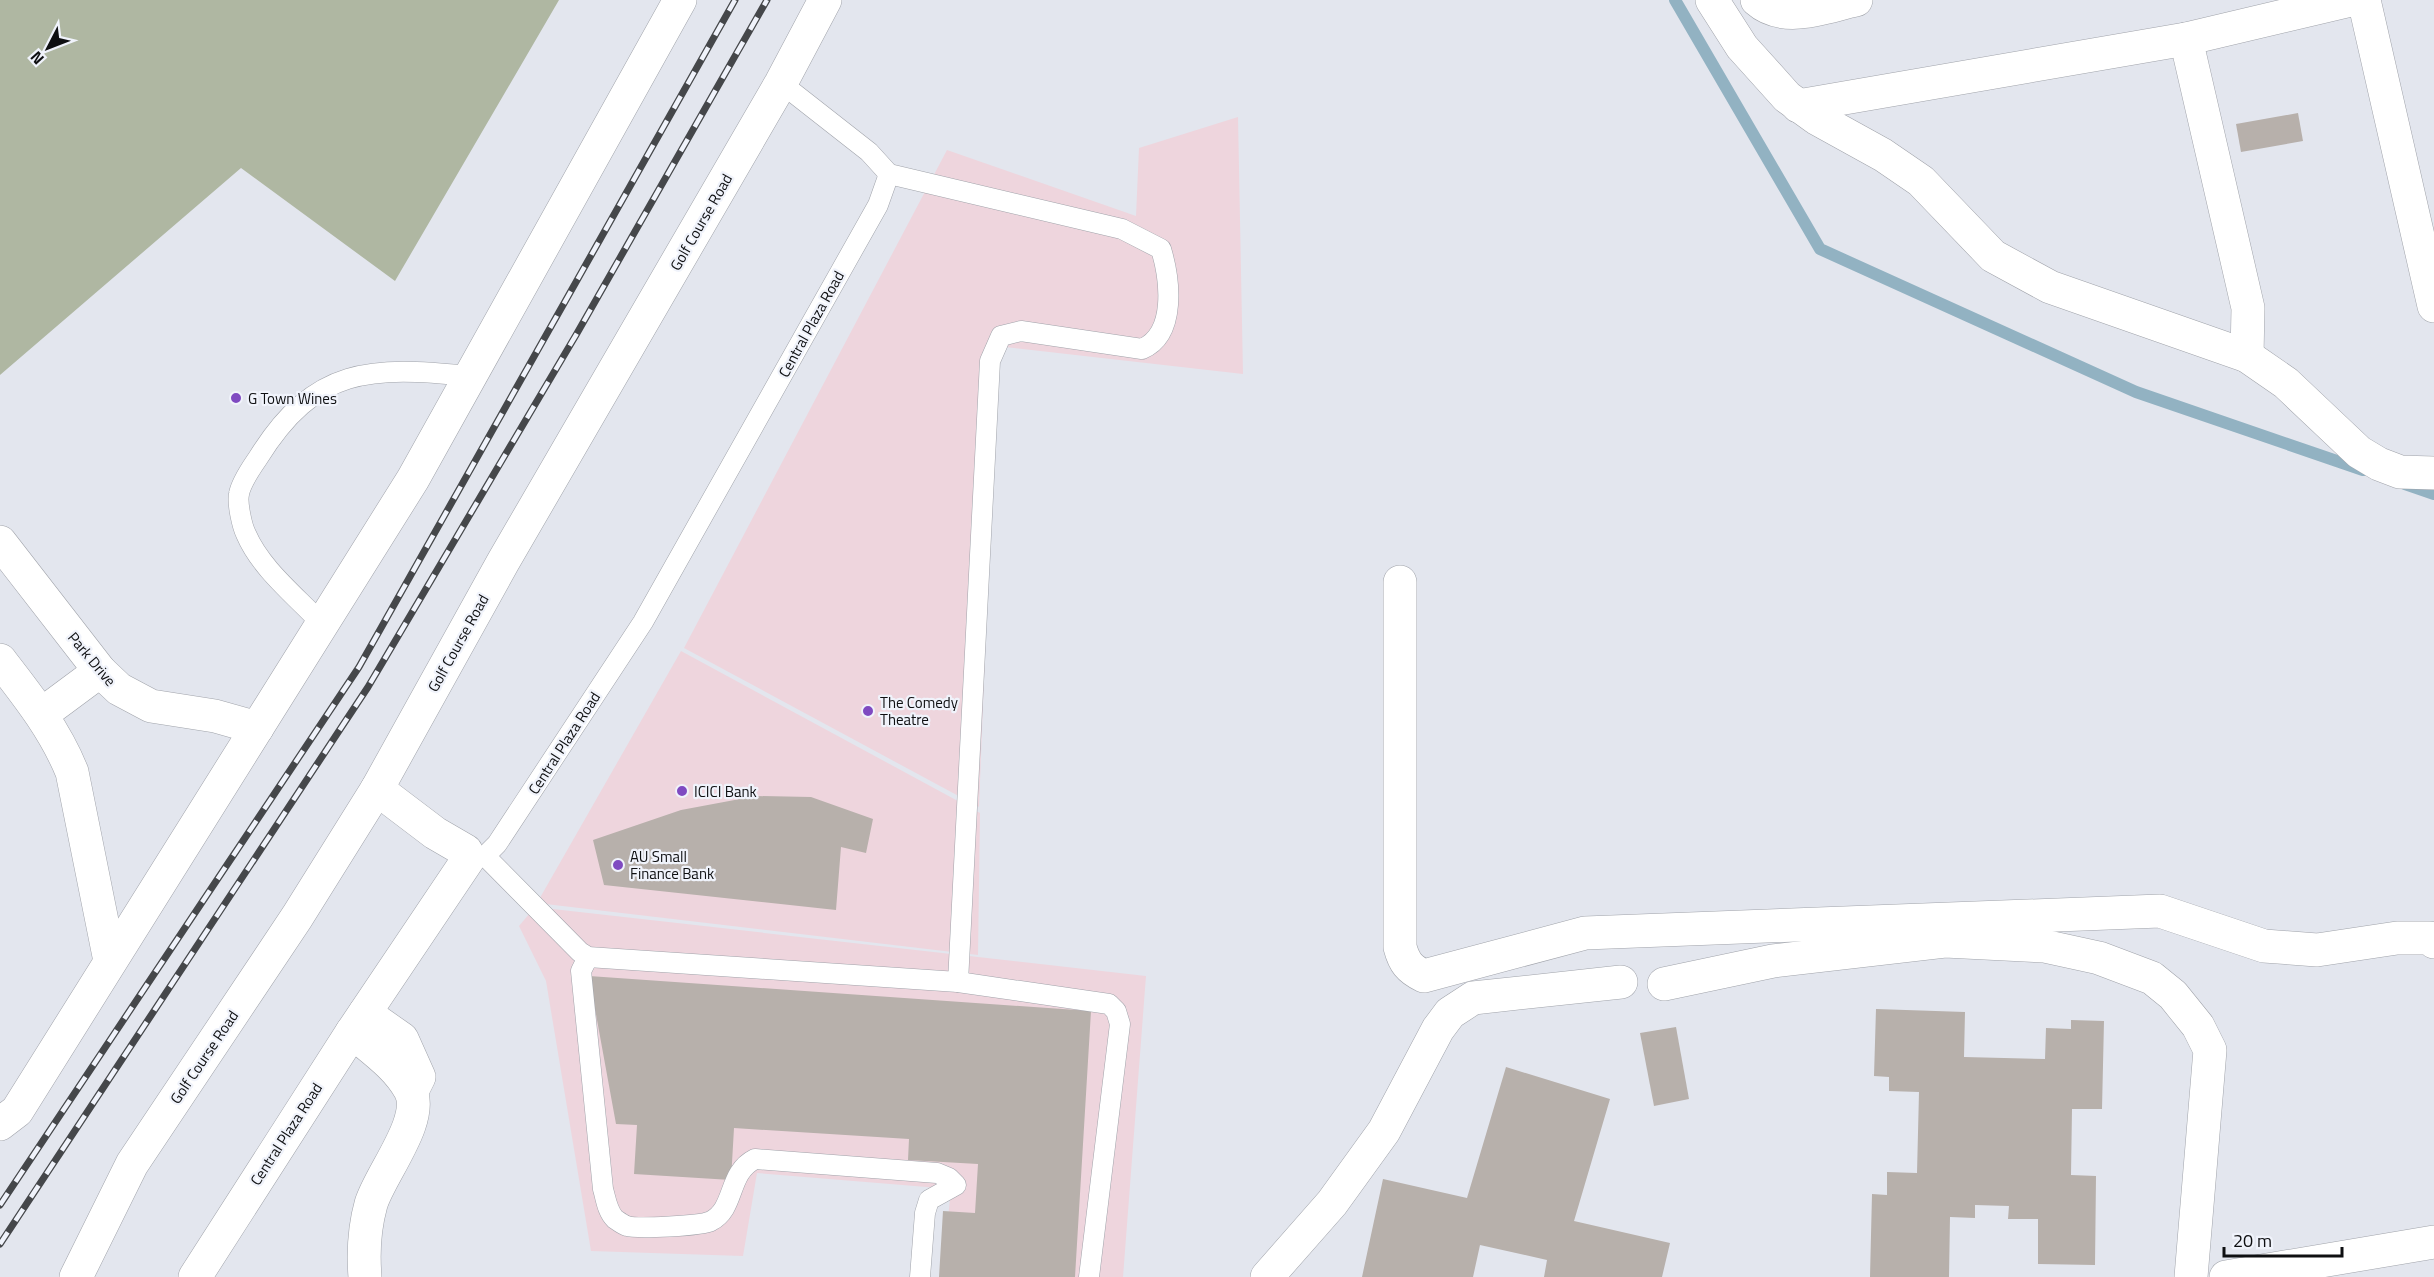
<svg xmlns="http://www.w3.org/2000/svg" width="2434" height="1277" viewBox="0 0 2434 1277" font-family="'Titillium Web',sans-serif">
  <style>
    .commercial { fill: #eed5dd }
    .green { fill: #afb7a2 }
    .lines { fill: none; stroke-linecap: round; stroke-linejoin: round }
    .stream { stroke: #92b2c2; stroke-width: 12 }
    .building { fill: #b7b0ab }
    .lane-casing { stroke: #a0a3aa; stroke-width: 21 }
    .street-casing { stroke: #a0a3aa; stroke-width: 34 }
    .secondary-casing { stroke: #a0a3aa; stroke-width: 34 }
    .lane { stroke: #fff; stroke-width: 20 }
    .street { stroke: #fff; stroke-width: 33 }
    .secondary { stroke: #fff; stroke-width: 33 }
    .rail-casing { stroke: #45474a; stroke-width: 7 }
    .rail { stroke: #f0f3fb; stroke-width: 4.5; stroke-dasharray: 14; stroke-linecap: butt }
    .poi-dot { fill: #7f4ac1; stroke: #f0f3fb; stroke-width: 2 }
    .labels { text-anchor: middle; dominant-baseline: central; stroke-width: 4.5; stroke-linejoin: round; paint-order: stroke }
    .street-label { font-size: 15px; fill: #0e0f11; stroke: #f0f3fb }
    .poi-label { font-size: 15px; fill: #0e0f11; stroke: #f0f3fb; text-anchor: start }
  </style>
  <rect width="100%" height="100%" fill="#e3e6ee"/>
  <g class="commercial">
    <path d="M1238,117L1243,374L997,346L979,807L684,648L947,150L1136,216L1139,148Z"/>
    <path d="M681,651L980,813L978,955L537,903Z"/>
    <path d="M535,907L1146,976L1123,1277H942L951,1189L757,1173L743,1256L591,1251L546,981L519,926Z"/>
  </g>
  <path class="green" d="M0,0H559L395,281L241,168L0,375Z"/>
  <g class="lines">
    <g class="stream">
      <path d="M1675,0L1820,249L2136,392L2363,470"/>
      <path d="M2405,484L2434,494"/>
    </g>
  </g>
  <g class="building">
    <path d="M2298,113L2303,141L2241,152L2236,124Z"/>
    <path d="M756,796L811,797L873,819L866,853L841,847L836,910L604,885L593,840L681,810Z"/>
    <path d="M589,976L1091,1011L1075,1277H939L943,1211L975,1213L978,1164L908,1160L909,1139L734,1128L731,1180L634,1174L637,1125L616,1124Z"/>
    <path d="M1876,1009L1965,1012L1964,1057L2045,1059L2046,1028L2071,1029V1020L2104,1021L2102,1109H2072L2071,1175L2096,1176L2095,1265L2038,1264V1219H2008L2009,1206L1975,1205V1218L1950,1217L1949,1277H1870L1872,1194L1887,1195V1172L1917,1173L1919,1092L1889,1091V1077L1874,1076Z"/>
    <path d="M1676,1027L1689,1099L1654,1106L1640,1033Z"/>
    <path d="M1506,1067L1610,1099L1574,1221L1670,1243L1662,1277H1544L1547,1260L1480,1245L1473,1277H1362L1383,1179L1467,1198Z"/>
  </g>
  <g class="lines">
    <g class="lane-casing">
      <g id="lane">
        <path d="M781,83L869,152L889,174L1122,229L1161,249C1170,279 1177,334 1142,349L1021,331L1001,336L990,361L958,982"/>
        <path d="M322,624C296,596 261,569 246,534C242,526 237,503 239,494C241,482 252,467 258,458C315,366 371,366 470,376"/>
        <path d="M485,856L580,952L588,957L958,982L1109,1004L1116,1011L1120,1024L1089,1277"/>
        <path d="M472,858L485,856L497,844L643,622L878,205L889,174"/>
        <path d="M588,957L581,971L603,1189C606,1199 607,1211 615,1219C618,1221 623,1225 627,1226C637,1229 702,1226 711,1221C736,1208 727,1173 755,1159L937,1173L949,1178L956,1185L929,1200L925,1213L920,1277"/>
      </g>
    </g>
    <g class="street-casing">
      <g id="street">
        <path d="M1712,0L1742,47L1787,97L1816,118L1883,155L1921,181L1993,256L2050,287L2247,356L2286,383L2359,452L2379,464L2400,472L2434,473"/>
        <path d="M1757,0C1784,24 1824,7 1856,0"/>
        <path d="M2364,0L2434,306"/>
        <path d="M2186,39L2248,308L2247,356"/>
        <path d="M1798,106L2186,39L2351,0"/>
        <path d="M0,542L100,671L119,689L151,706L215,716L257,728"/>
        <path d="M1400,582V947C1404,962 1409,969 1424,976L1585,933L2160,911L2264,946L2317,950L2397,938H2430L2434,942"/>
        <path d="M0,660C28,696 55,730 72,772L110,961"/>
        <path d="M42,714L100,671"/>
        <path d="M1664,984L1773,961L1945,941L2044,946L2099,958L2152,978L2173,995L2198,1026L2210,1050L2191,1277"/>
        <path d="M365,1013L402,1039L419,1077L412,1091"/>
        <path d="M352,1032C373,1050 397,1066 410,1090C426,1119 380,1174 371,1204C364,1229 363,1252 365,1277"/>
        <path d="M195,1277L352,1032L469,858L466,851L435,833L377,789"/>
        <path d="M1267,1277L1332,1203L1384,1131L1438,1029L1450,1013L1473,998L1621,982"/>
        <path d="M2226,1277L2434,1242"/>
      </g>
    </g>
    <g class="secondary-casing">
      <g id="secondary">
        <path d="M0,1124L17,1111L413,479L680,0"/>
        <path d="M76,1277L132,1164L297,917L377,789L503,562L781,83L825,0"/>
      </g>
    </g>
    <use href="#lane" class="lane"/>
    <use href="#street" class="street"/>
    <use href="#secondary" class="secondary"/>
    <g class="rail-casing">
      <g id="rail">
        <path d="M0,1205L359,667L735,0"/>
        <path d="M0,1244L368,687L576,335L767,0"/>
      </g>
    </g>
    <use href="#rail" class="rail"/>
  </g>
  <g class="poi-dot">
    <circle cx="236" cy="398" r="6"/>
    <circle cx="868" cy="711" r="6"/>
    <circle cx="682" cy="791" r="6"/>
    <circle cx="618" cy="865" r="6"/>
  </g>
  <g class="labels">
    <g class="street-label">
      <text transform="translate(701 222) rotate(-60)">Golf Course Road</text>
      <text transform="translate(811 324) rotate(-61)">Central Plaza Road</text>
      <text transform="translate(458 643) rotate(-61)">Golf Course Road</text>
      <text transform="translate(92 659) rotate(50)">Park Drive</text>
      <text transform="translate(564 743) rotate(-57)">Central Plaza Road</text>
      <text transform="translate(204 1057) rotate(-56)">Golf Course Road</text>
      <text transform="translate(286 1134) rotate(-57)">Central Plaza Road</text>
    </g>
    <g class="poi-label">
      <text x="248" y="398">G Town Wines</text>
      <text x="880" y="702">The Comedy<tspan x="880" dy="17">Theatre</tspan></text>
      <text x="694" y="791">ICICI Bank</text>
      <text x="630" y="856">AU Small<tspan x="630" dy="17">Finance Bank</tspan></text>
    </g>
  </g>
  <g transform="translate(48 48) rotate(228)" stroke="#f0f3fb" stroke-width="4.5" paint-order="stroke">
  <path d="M0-4.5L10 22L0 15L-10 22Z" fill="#0e0f11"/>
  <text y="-9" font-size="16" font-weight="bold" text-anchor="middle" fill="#0e0f11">N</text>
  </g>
  <path d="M2224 1247v9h118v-9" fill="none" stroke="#0e0f11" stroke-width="3"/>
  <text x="2233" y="1247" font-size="18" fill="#0e0f11" stroke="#f0f3fb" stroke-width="4.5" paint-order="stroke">20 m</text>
</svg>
